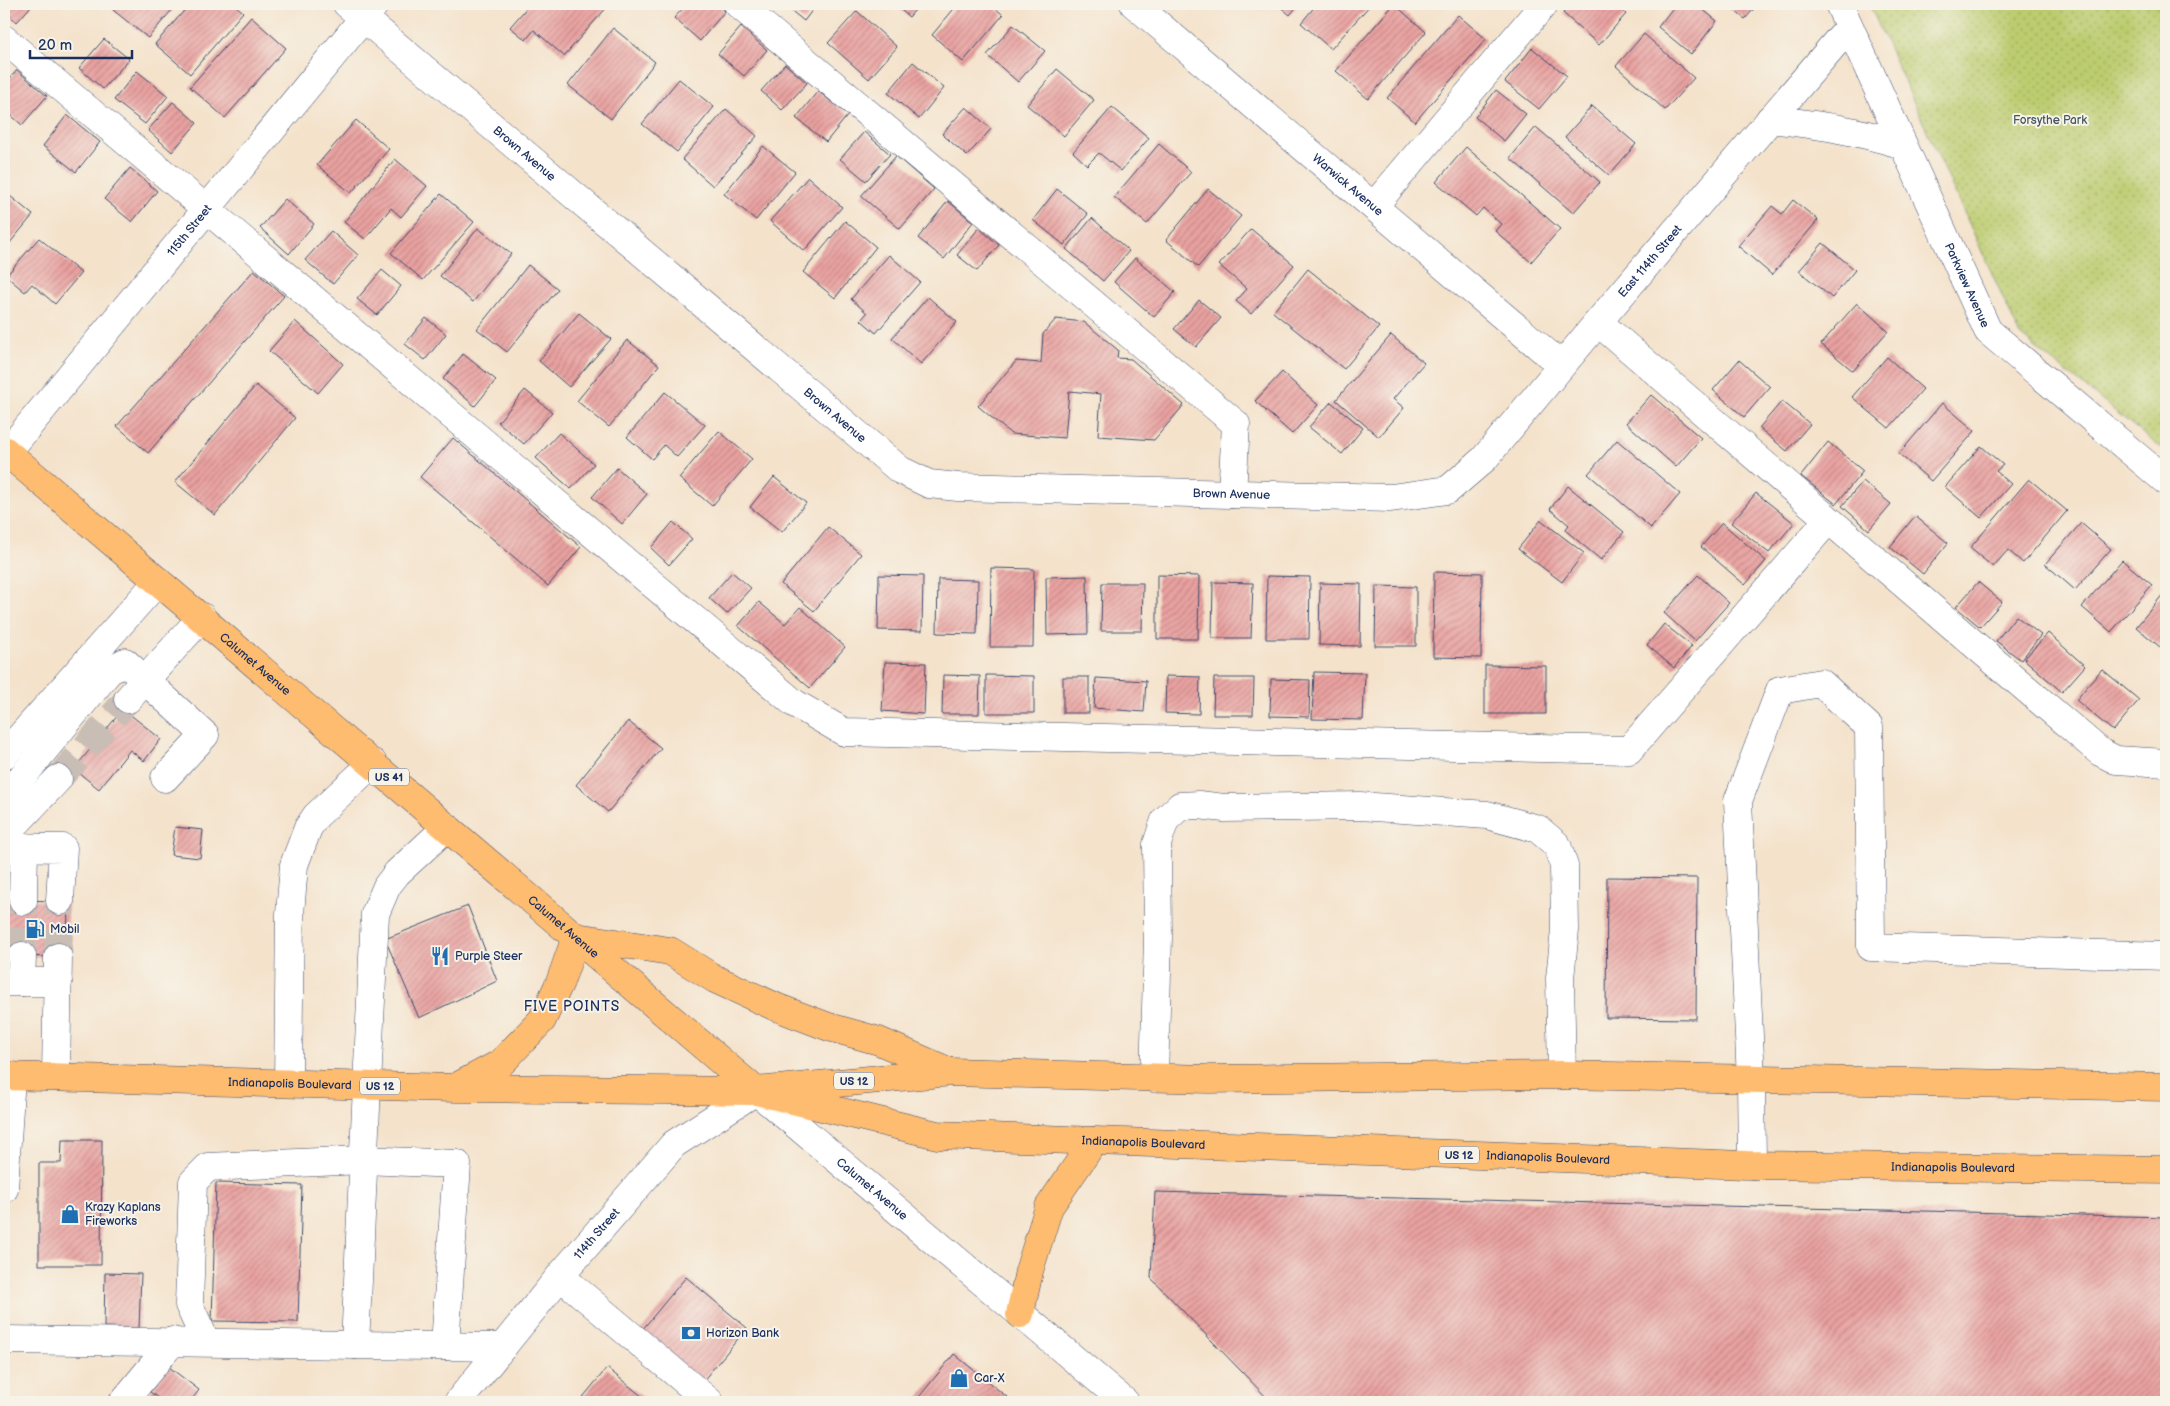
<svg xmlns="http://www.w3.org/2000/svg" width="2170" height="1406" viewBox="0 0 2170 1406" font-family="'Balsamiq Sans',sans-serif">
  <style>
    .park { fill: url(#park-dots); stroke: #6c7e66 }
    .building { fill: url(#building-hatch) }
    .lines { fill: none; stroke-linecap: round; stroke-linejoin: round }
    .minor-tunnel { stroke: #c9beb5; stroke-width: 28; stroke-dasharray: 28 14; stroke-linecap: butt }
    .minor-casing { stroke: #3c4a6e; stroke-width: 29 }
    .major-casing { stroke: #3c4a6e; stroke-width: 29 }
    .minor { stroke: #fff; stroke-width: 28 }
    .major { stroke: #febc70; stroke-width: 28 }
    .labels { text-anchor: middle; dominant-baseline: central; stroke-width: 4; stroke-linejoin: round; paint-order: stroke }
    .shield { fill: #f7f3e8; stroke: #5d6a87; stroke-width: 1 }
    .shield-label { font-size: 11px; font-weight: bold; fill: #1b2f5e }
    .park-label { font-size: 12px; fill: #435662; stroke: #f7f3e8 }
    .street-label { font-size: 12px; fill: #1b2f5e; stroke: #f7f3e8 }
    .poi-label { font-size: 12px; fill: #1b2f5e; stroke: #f7f3e8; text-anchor: start }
    .neighbourhood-label { font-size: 14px; letter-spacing: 1px; fill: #1b2f5e; stroke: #f7f3e8 }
  </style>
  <defs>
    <pattern id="park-dots" width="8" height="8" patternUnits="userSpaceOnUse" patternTransform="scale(1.25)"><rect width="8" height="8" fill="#bccc6e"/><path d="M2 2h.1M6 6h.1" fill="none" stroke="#98a65e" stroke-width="1.8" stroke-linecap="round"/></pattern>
    <pattern id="building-hatch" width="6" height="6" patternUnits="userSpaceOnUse" patternTransform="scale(1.25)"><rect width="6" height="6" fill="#eaa2a0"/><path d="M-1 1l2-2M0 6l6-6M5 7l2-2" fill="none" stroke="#bd8486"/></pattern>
  </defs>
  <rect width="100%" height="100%" fill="#f7f3e8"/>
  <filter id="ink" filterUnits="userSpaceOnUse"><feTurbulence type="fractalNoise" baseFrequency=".02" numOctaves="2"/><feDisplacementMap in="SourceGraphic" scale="10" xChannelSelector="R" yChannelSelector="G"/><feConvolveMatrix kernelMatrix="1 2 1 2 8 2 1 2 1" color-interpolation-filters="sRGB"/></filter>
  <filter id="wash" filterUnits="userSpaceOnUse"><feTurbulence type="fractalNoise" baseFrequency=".0096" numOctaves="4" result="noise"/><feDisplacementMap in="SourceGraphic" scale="20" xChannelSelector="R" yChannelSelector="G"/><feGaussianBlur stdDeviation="1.12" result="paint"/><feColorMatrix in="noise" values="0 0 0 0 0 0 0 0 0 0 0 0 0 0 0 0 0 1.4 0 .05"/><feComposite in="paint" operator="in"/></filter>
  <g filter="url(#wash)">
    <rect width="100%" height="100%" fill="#f4e2cb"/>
    <path class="park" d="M1869,4H2166V452L2020,335Z"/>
    <g id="blocks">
      <g class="building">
        <path d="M4,4H33L17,22L4,11Z"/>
        <path d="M119,4H177L148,38L113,10Z"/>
        <path d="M190,4H234L243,12L190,74L155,44Z"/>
        <path d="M530,4H605L608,6L564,56L534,30L526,40L510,27Z"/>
        <path d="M687,4H717L725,11L700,41L674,18Z"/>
        <path d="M783,4H817L804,21Z"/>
        <path d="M894,4H920L909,17Z"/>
        <path d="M958,4H991L1003,15L963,62L932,35Z"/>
        <path d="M1277,4H1299L1290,15Z"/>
        <path d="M1317,4H1371L1331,49L1301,23Z"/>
        <path d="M1394,4L1426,32L1368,99L1336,71Z"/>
        <path d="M1571,4H1613L1626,14L1599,45L1563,13Z"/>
        <path d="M1676,4H1696L1717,21L1691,54L1658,27Z"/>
        <path d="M1726,4H1758L1745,19Z"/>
        <path d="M857,11L897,47L869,79L828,43Z"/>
        <path d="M1458,15L1486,39L1415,122L1387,98Z"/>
        <path d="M251,17L286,48L225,118L190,87Z"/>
        <path d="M1013,25L1045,51L1018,82L987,55Z"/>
        <path d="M741,27L767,50L744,76L718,54Z"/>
        <path d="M613,28L655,62L611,119L568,85Z"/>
        <path d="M1644,34L1694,78L1665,110L1616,66Z"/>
        <path d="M104,39L129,59L103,89L79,68Z"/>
        <path d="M1532,48L1567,76L1539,109L1505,82Z"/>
        <path d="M913,62L944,88L919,119L888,93Z"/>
        <path d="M785,64L807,83L782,110L761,91Z"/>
        <path d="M1057,69L1094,100L1064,136L1027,105Z"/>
        <path d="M17,70L47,96L22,125L4,109V85Z"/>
        <path d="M137,71L168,96L145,124L114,100Z"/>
        <path d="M679,79L714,107L677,152L642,124Z"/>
        <path d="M1496,90L1526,114L1504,141L1475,117Z"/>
        <path d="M818,91L848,115L826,142L796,118Z"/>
        <path d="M173,102L197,123L172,152L148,130Z"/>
        <path d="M1592,106L1636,144L1609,175L1565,137Z"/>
        <path d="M966,107L991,129L967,156L942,134Z"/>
        <path d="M1112,107L1149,138L1121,171L1099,153L1087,165L1073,152Z"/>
        <path d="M726,109L757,136L713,186L682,159Z"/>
        <path d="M67,115L100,142L76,172L43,146Z"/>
        <path d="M356,120L389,149L351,193L317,165Z"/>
        <path d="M1536,127L1600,182L1573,213L1510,158Z"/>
        <path d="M864,132L890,154L866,181L840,159Z"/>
        <path d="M1159,144L1191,172L1147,224L1114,197Z"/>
        <path d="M763,146L795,172L756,220L724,194Z"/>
        <path d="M1466,147L1560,229L1531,262L1495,231L1501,224L1483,208L1476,216L1436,182Z"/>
        <path d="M896,156L934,189L900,229L861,196Z"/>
        <path d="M395,159L427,186L401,217L391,208L365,239L344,222Z"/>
        <path d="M130,168L157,191L132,222L104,199Z"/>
        <path d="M808,177L842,207L804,251L770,221Z"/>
        <path d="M1057,189L1088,214L1064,245L1033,220Z"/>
        <path d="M1208,189L1241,216L1198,267L1166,240Z"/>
        <path d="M4,191L33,215L4,250Z"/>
        <path d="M441,194L474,222L423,280L391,253Z"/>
        <path d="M285,199L314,224L289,254L260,228Z"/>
        <path d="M1793,200L1818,220L1772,275L1738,246L1772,206L1782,214Z"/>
        <path d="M948,201L973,222L944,259L918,238Z"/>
        <path d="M1092,218L1129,251L1103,281L1066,249Z"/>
        <path d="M845,221L876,247L835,298L803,272Z"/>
        <path d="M478,228L511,254L473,302L440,276Z"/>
        <path d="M979,228L999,245L977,271L957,255Z"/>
        <path d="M1251,229L1294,265L1251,314L1236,301L1247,289L1219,265Z"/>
        <path d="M331,231L358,255L333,284L305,260Z"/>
        <path d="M39,238L81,273L55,304L32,284L25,292L6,276Z"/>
        <path d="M1823,243L1855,270L1832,298L1799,271Z"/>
        <path d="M889,255L920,282L876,333L861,320L867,313L851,299Z"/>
        <path d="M1135,258L1175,292L1154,317L1114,282Z"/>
        <path d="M528,265L558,289L507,352L477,329Z"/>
        <path d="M1308,269L1379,327L1344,369L1273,312Z"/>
        <path d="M254,270L284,296L148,453L117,426Z"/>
        <path d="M382,270L401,286L377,315L357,299Z"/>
        <path d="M928,297L957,322L921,364L892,338Z"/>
        <path d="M1199,300L1221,318L1196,347L1174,329Z"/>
        <path d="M1857,303L1888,331L1853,371L1821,344Z"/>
        <path d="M579,313L611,339L569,387L539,361Z"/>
        <path d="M426,318L446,334L425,360L405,344Z"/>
        <path d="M1056,319L1084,322L1118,350L1117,358L1131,359L1184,405L1154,440L1098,436L1101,394L1069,391L1065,438L1011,434L978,406L1016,361L1041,363L1043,334Z"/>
        <path d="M295,321L343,364L318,393L269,351Z"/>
        <path d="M1391,335L1424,363L1393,399L1404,408L1379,437L1336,400Z"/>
        <path d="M627,340L659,365L609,427L577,401Z"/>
        <path d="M463,354L496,380L475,406L443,379Z"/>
        <path d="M1887,357L1923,389L1889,428L1852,397Z"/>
        <path d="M1739,360L1770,387L1744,417L1713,390Z"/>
        <path d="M1282,372L1318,405L1292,434L1255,401Z"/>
        <path d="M256,385L295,418L215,515L175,482Z"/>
        <path d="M525,390L552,412L524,444L498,422Z"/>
        <path d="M665,392L705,425L677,457L664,445L652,459L627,437Z"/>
        <path d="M1651,395L1701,438L1676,467L1626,423Z"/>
        <path d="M1782,401L1810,424L1787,451L1759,428Z"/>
        <path d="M1331,402L1363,428L1342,454L1309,427Z"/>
        <path d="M1942,403L1975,431L1931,481L1899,454Z"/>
        <path d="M719,431L752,459L712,506L679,478Z"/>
        <path d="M559,433L594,464L571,489L536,458Z"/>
        <path d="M453,438L581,547L548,586L420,477Z"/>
        <path d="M1617,440L1680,494L1651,528L1588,474Z"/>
        <path d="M1828,442L1863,471L1836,504L1801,476Z"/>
        <path d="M1981,446L2003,465L1996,471L2011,484L1981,518L1945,487Z"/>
        <path d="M617,468L647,494L622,524L592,497Z"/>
        <path d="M774,477L806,503L782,532L750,507Z"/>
        <path d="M2029,479L2067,511L2023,563L2008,550L1993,567L1970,548Z"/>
        <path d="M1863,481L1891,504L1869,530L1842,506Z"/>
        <path d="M1568,486L1624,532L1601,560L1565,530L1569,525L1550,509Z"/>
        <path d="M1756,493L1794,523L1769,553L1731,523Z"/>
        <path d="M1915,516L1948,543L1923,574L1890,547Z"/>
        <path d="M1541,520L1584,553L1562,582L1518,549Z"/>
        <path d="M673,522L692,539L669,565L651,548Z"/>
        <path d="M1722,523L1766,561L1745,585L1701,547Z"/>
        <path d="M2081,523L2111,549L2075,590L2045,564Z"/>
        <path d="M828,527L861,554L814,611L781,584Z"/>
        <path d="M2122,560L2152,585L2111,632L2082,607Z"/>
        <path d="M991,568L1034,569L1033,647H990Z"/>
        <path d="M732,572L751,588L727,614L709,598Z"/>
        <path d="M1434,572L1482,573L1481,658L1433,657Z"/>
        <path d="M879,575L923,576L922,631L878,630Z"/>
        <path d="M1157,575L1199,576L1198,639H1157Z"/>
        <path d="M1698,575L1729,603L1695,641L1664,613Z"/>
        <path d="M1087,576L1088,634L1047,635L1046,577Z"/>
        <path d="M1267,576L1310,577L1309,639H1266Z"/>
        <path d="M938,579L978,580L977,634L937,633Z"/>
        <path d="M1213,582L1253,583L1251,638H1212Z"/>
        <path d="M1978,582L2002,602L1980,627L1956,607Z"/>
        <path d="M1102,583H1143L1142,631H1101Z"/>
        <path d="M1320,583L1361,584L1360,646L1319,645Z"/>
        <path d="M1376,586L1416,587V646H1375Z"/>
        <path d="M2164,593L2166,595V652L2136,627Z"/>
        <path d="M759,602L785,624L800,607L845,647L810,688L738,626Z"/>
        <path d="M2016,616L2041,635L2021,660L1996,641Z"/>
        <path d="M1664,624L1692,646L1674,668L1647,645Z"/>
        <path d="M2048,633L2085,666L2062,692L2024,659Z"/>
        <path d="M885,662L926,663L924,714L882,711Z"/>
        <path d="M1485,665L1546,666V714H1485Z"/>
        <path d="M2102,669L2139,700L2113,731L2076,700Z"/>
        <path d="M1314,672L1365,673L1363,720L1312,719Z"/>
        <path d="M943,675L980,676L979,714H942Z"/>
        <path d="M986,675L1034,676V713H986Z"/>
        <path d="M1166,676L1200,677L1199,714L1165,713Z"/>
        <rect x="1063" y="677" width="26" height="36"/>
        <path d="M1096,678L1146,681L1144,712L1094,708Z"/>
        <path d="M1214,678H1254L1253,715H1213Z"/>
        <path d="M1271,679L1310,680L1309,717L1270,716Z"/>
        <path d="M123,709L161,739L144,761L130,750L99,789L74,769Z"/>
        <path d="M628,721L661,748L608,812L576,785Z"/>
        <path d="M175,827L203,830L200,858L171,855Z"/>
        <path d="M1607,877L1697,878L1696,1019L1606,1018Z"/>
        <path d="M4,900L68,901L67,957L4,956Z"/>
        <path d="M468,906L497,981L419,1018L385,939Z"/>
        <path d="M62,1140H102L101,1265H39V1163H61Z"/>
        <path d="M216,1183L302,1185L298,1322L212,1321Z"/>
        <path d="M1155,1192L2166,1217V1402H1271L1151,1278Z"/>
        <path d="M105,1273L141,1274L139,1328L104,1327Z"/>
        <path d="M686,1277L747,1328L697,1388L636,1337Z"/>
        <path d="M954,1354L1013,1402H915Z"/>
        <path d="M169,1367L199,1390L190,1402H163L150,1392Z"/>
        <path d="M607,1368L649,1402H579Z"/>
      </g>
    </g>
  </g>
  <g filter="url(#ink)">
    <use href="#blocks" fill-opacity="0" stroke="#3c4a6e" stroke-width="1"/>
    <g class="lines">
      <g class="minor-tunnel">
        <path d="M58,779L128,699"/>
        <path d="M22,956L23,901"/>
        <path d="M58,957L60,901"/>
      </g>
      <g class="minor-casing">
        <g id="minor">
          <path id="s1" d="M347,4L900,470L929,484L958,487L1391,498L1448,490L1484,459L1598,322L1849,27"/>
          <path d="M738,4L1236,424L1232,494"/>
          <path id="s2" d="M1134,4L1561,365"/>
          <path id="s3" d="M1839,4L1988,331L2166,481"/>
          <path d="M4,39L794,703L844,732L1629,750L1828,520"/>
          <path d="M1770,119C1819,125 1856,130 1903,145"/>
          <path d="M1374,206L1544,4"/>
          <path d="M1598,322L2100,752L2116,760L2166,763"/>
          <path id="s4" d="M4,456L375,4"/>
          <path d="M128,699L202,617"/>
          <path d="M4,755L158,581"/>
          <path d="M4,799L109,671L125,662L205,735L165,778"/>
          <path d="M4,836L58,779"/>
          <path d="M4,847L63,848L60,901"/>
          <path d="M23,901L24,847"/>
          <path d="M4,982H58"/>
          <path d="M21,982L22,956"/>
          <path d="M56,1077L58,957"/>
          <path d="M1154,1078L1158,938L1157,844L1165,820L1180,806L1199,805L1224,808L1360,806L1487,815L1538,829L1557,845L1564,866L1565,930L1560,978L1562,1075"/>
          <path d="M288,1083L290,914L294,865L308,828L316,816L373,763"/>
          <path d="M1752,1165L1751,1079L1738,801L1780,690L1821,683L1869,727L1871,947L2166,956"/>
          <path d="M4,1189L11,1076"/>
          <path d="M560,1276L710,1402"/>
          <path d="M4,1340L503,1347"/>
          <path d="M206,1342L189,1305L193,1182L208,1167L363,1160L457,1164L445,1346"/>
          <path d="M355,1345L375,914L387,886L397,873L447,827"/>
          <path d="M123,1402L173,1341"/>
          <path id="s5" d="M458,1402L560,1276L674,1144L756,1091L1125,1402"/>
        </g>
      </g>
      <g class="major-casing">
        <g id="major">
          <path id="s6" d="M4,450L756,1091L937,1135L1746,1165L2166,1170"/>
          <path d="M576,937L670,951L715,979L776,1007L829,1027L879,1041L948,1071"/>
          <path id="s7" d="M4,1076L455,1088L756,1091L951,1072L1208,1079L1562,1075L2166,1087"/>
          <path d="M458,1086L501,1063L542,1020L560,982L576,937"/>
          <path d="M1020,1314L1029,1271L1049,1207L1094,1141"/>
        </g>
      </g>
      <use href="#minor" class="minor"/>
      <use href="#major" class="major"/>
    </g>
  </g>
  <defs>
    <g id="fuel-bare" transform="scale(1.5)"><path d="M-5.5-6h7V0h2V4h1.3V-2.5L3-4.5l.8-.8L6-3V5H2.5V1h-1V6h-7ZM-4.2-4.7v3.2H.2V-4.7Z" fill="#1f6fb2" stroke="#f7f3e8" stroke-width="2.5" paint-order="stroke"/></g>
    <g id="restaurant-bare" transform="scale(1.5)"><path d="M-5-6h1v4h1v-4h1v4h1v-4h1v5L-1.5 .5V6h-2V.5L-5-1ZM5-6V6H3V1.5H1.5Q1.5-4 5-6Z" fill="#1f6fb2" stroke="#f7f3e8" stroke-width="2.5" paint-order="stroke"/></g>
    <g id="shop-bare" transform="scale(1.5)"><path d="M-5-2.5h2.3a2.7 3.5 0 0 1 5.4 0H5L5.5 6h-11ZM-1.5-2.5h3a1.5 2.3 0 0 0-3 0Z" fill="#1f6fb2" stroke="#f7f3e8" stroke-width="2.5" paint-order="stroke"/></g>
    <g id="bank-bare" transform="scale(1.5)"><path d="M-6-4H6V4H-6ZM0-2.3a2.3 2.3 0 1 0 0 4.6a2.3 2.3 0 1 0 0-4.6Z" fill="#1f6fb2" stroke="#f7f3e8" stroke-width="2.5" paint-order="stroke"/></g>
  </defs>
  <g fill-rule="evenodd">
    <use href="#fuel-bare" x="35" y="929"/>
    <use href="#restaurant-bare" x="440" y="956"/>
    <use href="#shop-bare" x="70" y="1214"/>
    <use href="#bank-bare" x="691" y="1333"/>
    <use href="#shop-bare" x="959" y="1378"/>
  </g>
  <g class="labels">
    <g class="shield">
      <rect x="369" y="768.5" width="40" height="17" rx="4"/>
      <rect x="834" y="1072.5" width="40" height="17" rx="4"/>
      <rect x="360" y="1077.5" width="40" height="17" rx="4"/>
      <rect x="1439" y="1146.5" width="40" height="17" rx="4"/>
    </g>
    <g class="shield-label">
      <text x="389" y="777">US 41</text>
      <text x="854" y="1081">US 12</text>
      <text x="380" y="1086">US 12</text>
      <text x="1459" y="1155">US 12</text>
    </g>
    <g class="park-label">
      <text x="2050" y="120">Forsythe Park</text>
    </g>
    <g class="street-label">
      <text stroke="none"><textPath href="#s1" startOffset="232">Brown Avenue</textPath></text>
      <text stroke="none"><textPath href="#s2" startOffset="280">Warwick Avenue</textPath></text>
      <text stroke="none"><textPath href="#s4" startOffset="292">115th Street</textPath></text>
      <text stroke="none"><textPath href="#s1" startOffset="1581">East 114th Street</textPath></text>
      <text stroke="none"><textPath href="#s3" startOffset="309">Parkview Avenue</textPath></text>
      <text stroke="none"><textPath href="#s1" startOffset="638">Brown Avenue</textPath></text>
      <text stroke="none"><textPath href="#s1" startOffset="1058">Brown Avenue</textPath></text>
      <text stroke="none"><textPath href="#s6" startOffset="330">Calumet Avenue</textPath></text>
      <text stroke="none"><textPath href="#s6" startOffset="735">Calumet Avenue</textPath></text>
      <text stroke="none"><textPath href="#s7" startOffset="286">Indianapolis Boulevard</textPath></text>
      <text stroke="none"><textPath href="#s6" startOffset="1381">Indianapolis Boulevard</textPath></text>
      <text stroke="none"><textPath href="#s6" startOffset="1786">Indianapolis Boulevard</textPath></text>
      <text stroke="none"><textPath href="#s6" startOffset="2191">Indianapolis Boulevard</textPath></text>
      <text stroke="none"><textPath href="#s5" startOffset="586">Calumet Avenue</textPath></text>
      <text stroke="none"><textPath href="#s5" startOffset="218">114th Street</textPath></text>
    </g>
    <g class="poi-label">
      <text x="50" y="929">Mobil</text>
      <text x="455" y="956">Purple Steer</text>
      <text x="85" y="1207">Krazy Kaplans<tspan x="85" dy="14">Fireworks</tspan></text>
      <text x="706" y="1333">Horizon Bank</text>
      <text x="974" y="1378">Car-X</text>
    </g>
    <g class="neighbourhood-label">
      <text x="572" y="1006">FIVE POINTS</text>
    </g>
  </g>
  <rect width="2170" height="1406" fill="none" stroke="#f7f3e8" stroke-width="20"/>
  <path d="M30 50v8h102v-8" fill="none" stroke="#1b2f5e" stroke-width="2.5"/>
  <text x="38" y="50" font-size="15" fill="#1b2f5e" stroke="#f7f3e8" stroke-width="4" paint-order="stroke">20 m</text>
</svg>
